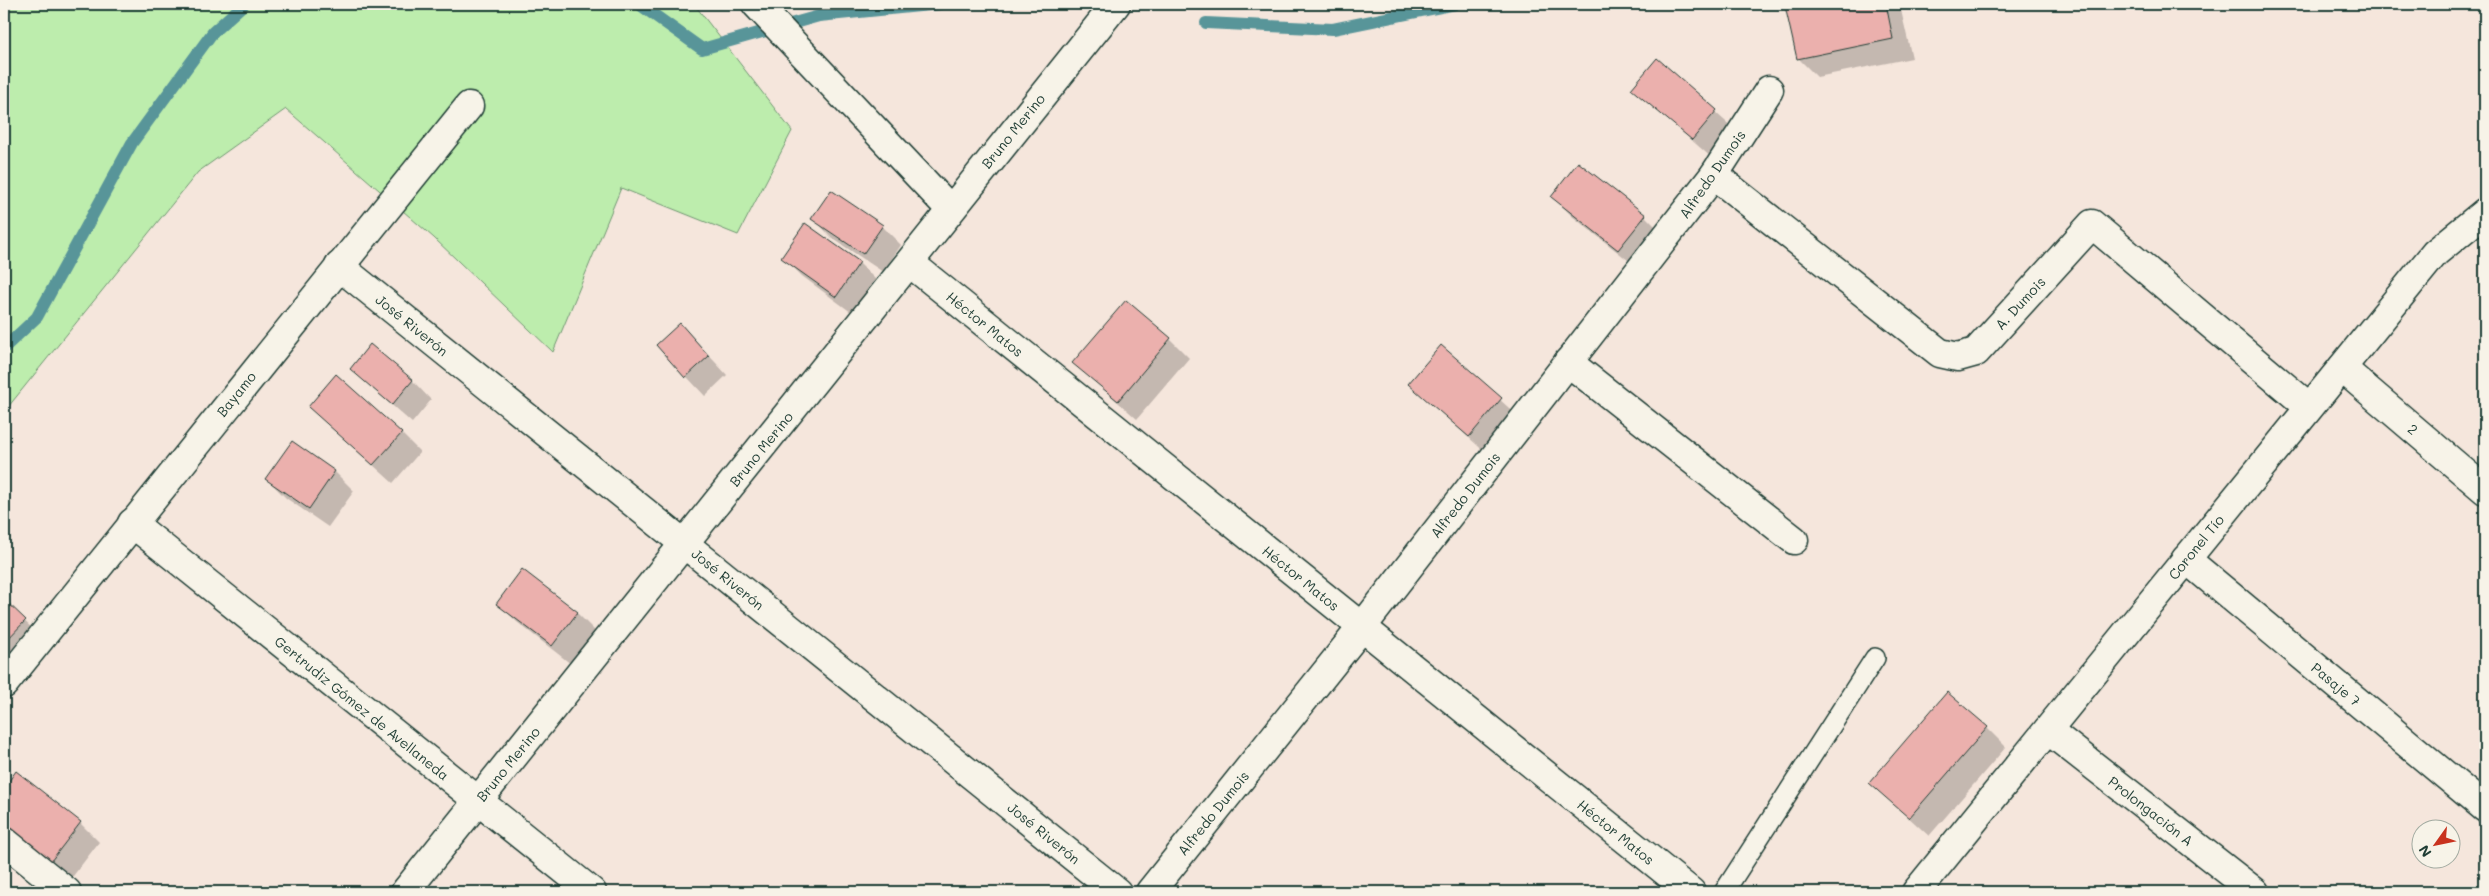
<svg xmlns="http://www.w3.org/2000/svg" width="2489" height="896" viewBox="0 0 2489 896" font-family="Mali,sans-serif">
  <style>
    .green { fill: #bdedad; stroke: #6e9570 }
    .shadow { fill: #0003 }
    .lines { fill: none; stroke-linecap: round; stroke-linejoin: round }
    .stream { stroke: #599599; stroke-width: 12 }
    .building { fill: #ebb0ad; stroke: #1f3d34 }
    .lane-casing { stroke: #1f3d34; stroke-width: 22 }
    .street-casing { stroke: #1f3d34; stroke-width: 31 }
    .lane { stroke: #f7f3e8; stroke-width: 19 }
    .street { stroke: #f7f3e8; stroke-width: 28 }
    .labels { text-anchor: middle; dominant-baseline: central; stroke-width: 4.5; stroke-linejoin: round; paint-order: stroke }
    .street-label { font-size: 14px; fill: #1f3d34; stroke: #f7f3e8 }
  </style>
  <rect width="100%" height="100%" fill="#f5e6dc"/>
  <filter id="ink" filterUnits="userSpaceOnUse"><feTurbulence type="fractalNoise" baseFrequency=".02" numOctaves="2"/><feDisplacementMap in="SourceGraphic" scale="10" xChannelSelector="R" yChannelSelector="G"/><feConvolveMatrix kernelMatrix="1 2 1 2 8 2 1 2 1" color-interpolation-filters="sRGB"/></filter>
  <g filter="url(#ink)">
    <path class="green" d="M4,4H694L792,131L738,235L621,188L553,352L434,238L286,109L198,172L4,412Z"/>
    <g class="shadow">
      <path d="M1802,4H1898L1900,6L1912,58L1817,77L1798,58L1787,7Z"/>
      <path d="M1657,60L1735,130L1712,158L1633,89Z"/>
      <path d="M1553,197L1645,216L1664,235L1638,268L1572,216Z"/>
      <path d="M813,218L882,226L901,245L883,272L832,238Z"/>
      <path d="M783,257L859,263L878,282L855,315L802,276Z"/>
      <path d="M680,324L727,375L705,396L657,345Z"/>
      <path d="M1170,339L1189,358L1137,419L1074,363Z"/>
      <path d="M1442,347L1520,418L1488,455L1410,384Z"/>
      <path d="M351,369L412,380L431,400L412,423Z"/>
      <path d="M309,407L401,433L420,452L393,483Z"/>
      <path d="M292,443L335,472L354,491L328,527L286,498L267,479Z"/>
      <path d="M4,601L44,640L21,665L4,649Z"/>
      <path d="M498,603L577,613L596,632L571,664L517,622Z"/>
      <path d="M1987,728L2006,747L1929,836L1871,783Z"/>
      <path d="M16,773L80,823L99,842L70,880L4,828V790Z"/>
    </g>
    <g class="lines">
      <g class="stream">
        <path d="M639,4L702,49L819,16L940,4"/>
        <path d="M1206,23L1333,29L1455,4"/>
        <path d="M4,348L37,317L132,143L213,32L244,4"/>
      </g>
    </g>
    <g class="building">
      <path d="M1796,4H1886L1893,39L1797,59L1785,6Z"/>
      <path d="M1657,58L1717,110L1692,140L1631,89Z"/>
      <path d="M1578,162L1646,215L1618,250L1551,197Z"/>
      <path d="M831,190L883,225L863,254L811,219Z"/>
      <path d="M805,223L860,262L836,297L781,258Z"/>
      <path d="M1126,300L1171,338L1118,401L1072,363Z"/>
      <path d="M680,323L709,356L685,378L656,345Z"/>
      <path d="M370,344L413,380L392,405L350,369Z"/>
      <path d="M1441,345L1502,398L1469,437L1408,384Z"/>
      <path d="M336,374L402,433L373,465L308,407Z"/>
      <path d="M292,441L335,471L309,509L265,479Z"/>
      <path d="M522,569L578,612L552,646L496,604Z"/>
      <path d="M4,599L26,620L4,643Z"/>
      <path d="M1947,692L1988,727L1909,818L1869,783Z"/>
      <path d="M16,771L81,822L51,861L4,825V788Z"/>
    </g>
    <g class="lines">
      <g class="lane-casing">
        <path id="lane" d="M1724,892L1875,658"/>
      </g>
      <g class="street-casing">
        <g id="street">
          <path d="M756,4L950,209"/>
          <path d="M1714,175L1940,353L1958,357L1976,352L2092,224L2309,407"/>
          <path d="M910,263L1691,892"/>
          <path d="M339,266L1117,892"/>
          <path d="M1568,362L1794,540"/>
          <path d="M2342,368L2485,490"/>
          <path d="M132,523L592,892"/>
          <path d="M2186,559L2485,808"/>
          <path d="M4,684L469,106"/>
          <path d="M2048,730L2255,892"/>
          <path d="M4,841L67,892"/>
          <path d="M405,892L1116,4"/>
          <path d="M1150,892L1362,627L1714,175L1769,90"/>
          <path d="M1916,892L2435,253L2485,212"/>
        </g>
      </g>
      <use href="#lane" class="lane"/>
      <use href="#street" class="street"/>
    </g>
  </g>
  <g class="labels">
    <g class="street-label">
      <text transform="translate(1013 131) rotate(-51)">Bruno Merino</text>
      <text transform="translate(1712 174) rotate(-55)">Alfredo Dumois</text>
      <text transform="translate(2020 303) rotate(-47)">A. Dumois</text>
      <text transform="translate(985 324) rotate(39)">Héctor Matos</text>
      <text transform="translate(412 325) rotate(39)">José Riverón</text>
      <text transform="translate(236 394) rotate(-51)">Bayamo</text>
      <text transform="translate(2413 429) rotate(40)">2</text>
      <text transform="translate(761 449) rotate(-51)">Bruno Merino</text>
      <text transform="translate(1465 495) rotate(-52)">Alfredo Dumois</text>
      <text transform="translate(2196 547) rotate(-51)">Coronel Tío</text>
      <text transform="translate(1301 578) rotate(39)">Héctor Matos</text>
      <text transform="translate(728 579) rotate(39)">José Riverón</text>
      <text transform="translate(2336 684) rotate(40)">Pasaje 7</text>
      <text transform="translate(362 708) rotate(39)">Gertrudiz Gómez de Avellaneda</text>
      <text transform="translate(508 764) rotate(-51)">Bruno Merino</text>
      <text transform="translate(2151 811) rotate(38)">Prolongación A</text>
      <text transform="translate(1213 813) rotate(-51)">Alfredo Dumois</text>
      <text transform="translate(1616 832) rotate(39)">Héctor Matos</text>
      <text transform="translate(1044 833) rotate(39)">José Riverón</text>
    </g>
  </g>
  <rect width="2489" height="896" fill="none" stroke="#f7f3e8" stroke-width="20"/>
  <rect x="10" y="10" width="2469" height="876" fill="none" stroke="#1f3d34" stroke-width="2" filter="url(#ink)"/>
  <g transform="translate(2436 844) rotate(237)"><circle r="24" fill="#f7f3e8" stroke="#a1aaa0"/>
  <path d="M0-4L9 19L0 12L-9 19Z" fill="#c8321e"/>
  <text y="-8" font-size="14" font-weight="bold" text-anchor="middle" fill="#1f3d34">N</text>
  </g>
</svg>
